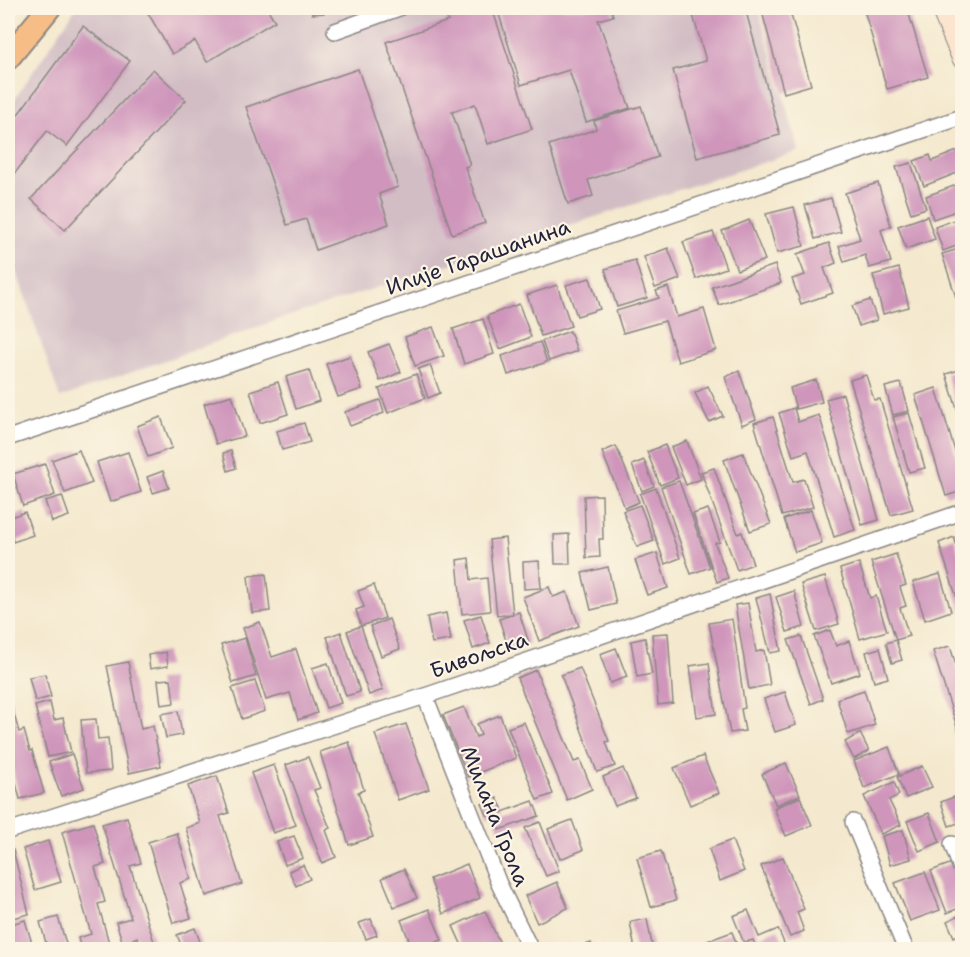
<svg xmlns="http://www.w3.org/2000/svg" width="970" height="957" viewBox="0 0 970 957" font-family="'Shantell Sans',sans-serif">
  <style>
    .industrial { fill: #d2bdc5 }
    .building { fill: #cf95bb }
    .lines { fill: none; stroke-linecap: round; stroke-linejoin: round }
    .minor-casing { stroke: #8b8684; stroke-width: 18 }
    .secondary-casing { stroke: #8b8684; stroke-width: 22 }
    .primary-casing { stroke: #8b8684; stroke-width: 26 }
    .minor { stroke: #fff; stroke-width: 15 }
    .secondary { stroke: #fbe5cf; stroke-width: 20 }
    .primary { stroke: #f6be86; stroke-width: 22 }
    .labels { text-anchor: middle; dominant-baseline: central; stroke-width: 4.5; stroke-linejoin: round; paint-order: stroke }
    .street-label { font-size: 21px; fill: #22223b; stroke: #fcf5e5 }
  </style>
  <rect width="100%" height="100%" fill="#fcf5e5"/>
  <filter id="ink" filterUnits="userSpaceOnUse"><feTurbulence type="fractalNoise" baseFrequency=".0167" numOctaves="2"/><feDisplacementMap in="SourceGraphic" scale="12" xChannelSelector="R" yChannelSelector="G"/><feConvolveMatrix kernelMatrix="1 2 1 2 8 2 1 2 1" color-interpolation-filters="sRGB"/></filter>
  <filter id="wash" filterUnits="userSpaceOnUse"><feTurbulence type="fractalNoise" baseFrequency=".008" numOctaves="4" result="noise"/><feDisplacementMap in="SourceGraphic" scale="24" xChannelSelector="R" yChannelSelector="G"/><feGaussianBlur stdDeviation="1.35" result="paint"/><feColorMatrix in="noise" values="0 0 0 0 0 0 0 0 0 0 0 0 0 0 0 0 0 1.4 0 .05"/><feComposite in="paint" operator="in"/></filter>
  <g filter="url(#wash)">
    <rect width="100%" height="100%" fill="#f4e9ce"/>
    <path class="industrial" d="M76,8H758L799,151L280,319L60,398L8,247V109Z"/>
    <g id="blocks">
      <g class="building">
        <path d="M145,8H267L275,21L207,62L195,41L172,54Z"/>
        <path d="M312,8H323L324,13L312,14Z"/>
        <path d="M443,8H492L532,129L488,144L475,104L452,112L470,165L465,167L485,223L452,234L386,42L448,21Z"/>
        <path d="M497,8H611L613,16L598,20L630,108L586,122L569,70L521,85Z"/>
        <path d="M691,8H745L780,135L697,158L673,70L706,61Z"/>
        <path d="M761,8H789L811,85L784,93Z"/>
        <path d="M871,8H907L928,77L887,89L864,10Z"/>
        <path d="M83,26L130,61L67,146L47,131L9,181L8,128Z"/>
        <path d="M153,69L186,100L65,230L31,199Z"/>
        <path d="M358,69L398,187L379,194L389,224L316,250L306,219L287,225L246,107Z"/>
        <path d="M641,106L658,157L588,180L593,196L568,204L549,145L596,129L594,121Z"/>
        <path d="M962,149V171L924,186L914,161L930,155L932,161Z"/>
        <path d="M911,163L926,208L911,213L896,167Z"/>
        <path d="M878,183L891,226L881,230L891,262L869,268L865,255L844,262L839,246L860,239L845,193Z"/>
        <path d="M962,183V209L933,219L926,196Z"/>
        <path d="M831,198L841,232L815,239L805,205Z"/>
        <path d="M794,207L804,246L777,253L766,214Z"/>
        <path d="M927,216L935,239L906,249L898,226Z"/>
        <path d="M962,217V244L943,251L935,227Z"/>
        <path d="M749,220L765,260L737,270L722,231Z"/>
        <path d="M713,232L726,268L696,279L683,242Z"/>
        <path d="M829,243L836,263L824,268L833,293L801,304L792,279L805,275L797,254Z"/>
        <path d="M668,248L680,279L655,288L644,257Z"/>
        <path d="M962,248V316L942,254Z"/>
        <path d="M635,260L647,298L617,307L605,269Z"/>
        <path d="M775,265L781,283L719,305L712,287Z"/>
        <path d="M899,268L909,307L883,314L873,275Z"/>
        <path d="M590,278L600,309L577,316L566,285Z"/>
        <path d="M557,285L571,326L541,336L527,295Z"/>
        <path d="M668,287L677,317L704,309L716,350L678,362L665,321L623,333L616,311L659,298L656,291Z"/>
        <path d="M870,300L877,320L859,326L852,306Z"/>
        <path d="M519,304L531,337L500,349L487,316Z"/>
        <path d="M483,319L494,354L464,364L453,329Z"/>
        <path d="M433,327L444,356L415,366L405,337Z"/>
        <path d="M570,331L577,351L549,361L542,341Z"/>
        <path d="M540,342L547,362L508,375L502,356Z"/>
        <path d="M389,344L401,372L380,381L368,352Z"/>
        <path d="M350,356L362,389L338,397L326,364Z"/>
        <path d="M430,365L440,393L428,398L418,369Z"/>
        <path d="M962,369V425L946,374Z"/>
        <path d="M309,370L319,401L296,409L286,377Z"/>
        <path d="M739,371L756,419L742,425L725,377Z"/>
        <path d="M416,374L425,398L388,413L379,389Z"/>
        <path d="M866,375L874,400L880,399L913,509L891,515L850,380Z"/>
        <path d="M816,380L822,402L796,409L790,388Z"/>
        <path d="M278,382L288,414L260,423L250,391Z"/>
        <path d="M901,383L909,411L893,415L885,387Z"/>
        <path d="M708,386L723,416L709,422L695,393Z"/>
        <path d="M936,388L962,475V491L946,496L915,395Z"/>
        <path d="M843,394L879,520L862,525L826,399Z"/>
        <path d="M232,395L245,436L216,444L204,404Z"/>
        <path d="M380,400L384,413L350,426L345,412Z"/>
        <path d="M794,408L798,422L819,415L855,530L834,537L808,451L793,456L779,413Z"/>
        <path d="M909,413L925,468L909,472L893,417Z"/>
        <path d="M161,417L172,448L148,457L137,426Z"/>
        <path d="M773,417L793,482L804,479L813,507L782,516L754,423Z"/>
        <path d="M304,423L310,442L282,450L277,431Z"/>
        <path d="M687,441L701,479L686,485L671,447Z"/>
        <path d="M665,445L678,478L660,485L647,452Z"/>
        <path d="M616,446L639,502L625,508L602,452Z"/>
        <path d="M79,450L92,483L65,493L52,460Z"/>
        <path d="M231,451L236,468L228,471L223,453Z"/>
        <path d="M128,452L141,492L110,502L97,462Z"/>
        <path d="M743,453L771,524L750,531L724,460Z"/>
        <path d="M644,460L654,486L642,491L632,465Z"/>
        <path d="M45,464L55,495L23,506L13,474Z"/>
        <path d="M714,468L738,534L742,532L753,564L737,570L701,472Z"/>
        <path d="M163,471L169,488L153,493L147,477Z"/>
        <path d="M679,481L710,567L691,574L661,487Z"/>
        <path d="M656,488L680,558L665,564L640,494Z"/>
        <path d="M602,495L603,539H599L600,557L586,558L584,496Z"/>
        <path d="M62,496L69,516L52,522L45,501Z"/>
        <path d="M640,505L654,541L637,547L623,511Z"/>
        <path d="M708,509L720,542L715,543L728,578L717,582L693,514Z"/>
        <path d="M811,510L822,543L795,552L784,519Z"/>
        <path d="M25,512L33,535L13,542L8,518Z"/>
        <path d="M569,534L570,564H555L554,535Z"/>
        <path d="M954,537L962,562V614L939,543Z"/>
        <path d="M505,538L513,614L497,616L489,540Z"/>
        <path d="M657,553L668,588L647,595L635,560Z"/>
        <path d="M896,554L906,585L900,587L906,606L900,608L909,636L896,640L871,562Z"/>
        <path d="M469,558L471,580L487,578L490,611L462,614L457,560Z"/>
        <path d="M539,561L541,588L524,589L523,562Z"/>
        <path d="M859,563L870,598L876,596L887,631L860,639L840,569Z"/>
        <path d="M608,567L616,604L591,610L582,573Z"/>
        <path d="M266,574L270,611L252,613L248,576Z"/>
        <path d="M940,574L951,611L925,620L913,582Z"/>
        <path d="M825,577L839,624L816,631L801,584Z"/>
        <path d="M374,585L385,618L361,626L356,610L364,607L358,591Z"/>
        <path d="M549,587L553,597L567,592L579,626L539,641L523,597Z"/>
        <path d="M794,591L804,627L787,632L776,597Z"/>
        <path d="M770,594L781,651L770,653L756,598Z"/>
        <path d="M748,603L756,652L764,650L770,685L749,689L735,605Z"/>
        <path d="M519,612L529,643L509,650L499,619Z"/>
        <path d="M446,613L451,640L432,643L427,617Z"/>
        <path d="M481,615L490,643L473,649L464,620Z"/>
        <path d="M389,619L400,649L381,656L370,626Z"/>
        <path d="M732,619L745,708L741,709L745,731L730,733L709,623Z"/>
        <path d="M260,622L272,657L296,649L317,713L298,720L290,693L266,700L243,628Z"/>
        <path d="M361,626L383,690L369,695L347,631Z"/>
        <path d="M830,630L836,646L849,641L860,673L831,683L814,636Z"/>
        <path d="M341,632L360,692L346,696L327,637Z"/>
        <path d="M668,633L673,703L658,705L652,634Z"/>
        <path d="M801,636L823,699L811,704L788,640Z"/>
        <path d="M245,638L256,676L233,683L221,645Z"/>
        <path d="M645,638L652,674L637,677L631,641Z"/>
        <path d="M896,640L902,660L892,663L886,643Z"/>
        <path d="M950,646L962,685V743L933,651Z"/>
        <path d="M616,648L627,677L610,683L600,654Z"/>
        <path d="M880,648L888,678L874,682L866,652Z"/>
        <path d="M166,652L168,666L150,669L148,655Z"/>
        <path d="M128,662L141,729L153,726L161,766L129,773L107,666Z"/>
        <path d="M328,663L341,703L326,708L312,668Z"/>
        <path d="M709,663L716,714L697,717L690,666Z"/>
        <path d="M580,668L609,741L606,742L615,766L597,772L561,675Z"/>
        <path d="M536,670L574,762L580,760L592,789L567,800L517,678Z"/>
        <path d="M45,674L51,697L35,701L29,677Z"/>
        <path d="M171,679L174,703L161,705L158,680Z"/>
        <path d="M255,681L265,711L242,719L232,688Z"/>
        <path d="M864,690L875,725L848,734L837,699Z"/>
        <path d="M785,692L796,725L775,732L764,699Z"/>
        <path d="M8,693L19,732L24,730L30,751L32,750L44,793L20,799L8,753Z"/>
        <path d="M50,702L54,720L63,718L71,752L48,757L35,706Z"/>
        <path d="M464,707L476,737L481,735L477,724L500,715L516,758L468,777L443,715Z"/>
        <path d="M178,711L182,735L166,738L161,714Z"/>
        <path d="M96,719L98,739L108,738L111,771L86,773L81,720Z"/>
        <path d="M524,722L553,794L537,800L508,728Z"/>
        <path d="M406,724L429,789L398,800L375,734Z"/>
        <path d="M860,733L869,751L854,759L845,742Z"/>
        <path d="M349,742L364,790L358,792L373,837L349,845L320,752Z"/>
        <path d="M889,747L899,774L864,788L854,761Z"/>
        <path d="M72,754L84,788L61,796L49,762Z"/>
        <path d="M703,756L719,793L690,805L674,768Z"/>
        <path d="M308,757L320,788L314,790L330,828L326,830L336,857L322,863L286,765Z"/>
        <path d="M786,763L800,795L776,805L762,774Z"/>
        <path d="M274,765L296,825L273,833L251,773Z"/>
        <path d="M922,766L932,787L906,798L897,777Z"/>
        <path d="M623,768L636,798L615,806L603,777Z"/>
        <path d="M217,776L229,813L220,816L242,884L206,896L186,828L200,823L188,786Z"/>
        <path d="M894,782L899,795L889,800L901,825L881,834L864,796Z"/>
        <path d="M962,794V822L949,826L941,802Z"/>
        <path d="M800,797L812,825L786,836L774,808Z"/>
        <path d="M497,798L502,808L487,815L482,804Z"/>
        <path d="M533,801L539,816L499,830L494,815Z"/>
        <path d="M929,813L940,842L919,851L907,821Z"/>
        <path d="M127,817L141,863L130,866L155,945L141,949L137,937L133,939L136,950H125L116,922L131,918L102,824Z"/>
        <path d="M572,820L583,850L560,859L548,829Z"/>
        <path d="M540,822L559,871L546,876L525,828Z"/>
        <path d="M93,823L105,864L95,867L105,902L98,904L111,950H81L78,938L91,934L62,832Z"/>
        <path d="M903,830L911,859L890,865L882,836Z"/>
        <path d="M177,833L191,879L180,883L191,918L173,923L148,842Z"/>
        <path d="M294,836L303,858L285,865L277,842Z"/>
        <path d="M732,840L744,871L720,881L709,849Z"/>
        <path d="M48,841L61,882L35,890L23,849Z"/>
        <path d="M13,850L29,914L8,919V851Z"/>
        <path d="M661,851L676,900L651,907L637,858Z"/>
        <path d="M783,857L804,909L797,912L804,931L790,937L761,866Z"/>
        <path d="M952,863L962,892V907L947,913L931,871Z"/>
        <path d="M467,864L480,898L443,914L430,879Z"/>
        <path d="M303,865L310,879L296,886L289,871Z"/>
        <path d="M404,869L417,898L394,907L382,878Z"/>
        <path d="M925,872L940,910L910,921L895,883Z"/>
        <path d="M557,882L568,908L537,923L525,896Z"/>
        <path d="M429,909L442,940L413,950L401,920Z"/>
        <path d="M748,910L759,937L778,929L787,950H757L753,940L744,943L733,916Z"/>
        <path d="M485,911L503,950H464L453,926Z"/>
        <path d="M962,914V933L954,937L947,921Z"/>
        <path d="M58,917L68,950H48L40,922Z"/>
        <path d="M371,919L377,935L366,939L359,923Z"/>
        <path d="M647,919L653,950H635L630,922Z"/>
        <path d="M25,920L34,950H8V925Z"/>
        <path d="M195,928L203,950H183L177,935Z"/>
        <path d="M732,932L739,950H710L707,941Z"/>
        <path d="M591,943L594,950H574V949Z"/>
      </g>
    </g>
  </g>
  <g filter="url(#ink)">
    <use href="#blocks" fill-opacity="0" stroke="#8b8684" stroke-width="1.5"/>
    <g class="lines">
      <g class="minor-casing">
        <g id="minor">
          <path d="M335,31L399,8"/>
          <path d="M8,438L962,117"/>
          <path d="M425,696L499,884L531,950"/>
          <path d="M853,822L906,950"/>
          <path d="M8,831L425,696L962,512"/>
          <path d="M952,844L962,871"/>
        </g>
      </g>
      <g class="secondary-casing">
        <path id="secondary" d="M941,8L962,58"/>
      </g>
      <g class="primary-casing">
        <path id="primary" d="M8,58L49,8"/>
      </g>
      <use href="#minor" class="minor"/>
      <use href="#secondary" class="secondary"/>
      <use href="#primary" class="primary"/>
    </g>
  </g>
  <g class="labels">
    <g class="street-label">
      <text transform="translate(478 257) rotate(-19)">Илије Гарашанина</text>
      <text transform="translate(479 655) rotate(-19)">Бивољска</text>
      <text transform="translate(495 816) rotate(68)">Милана Грола</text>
    </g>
  </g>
  <rect width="970" height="957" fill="none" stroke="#fcf5e5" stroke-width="30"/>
</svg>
